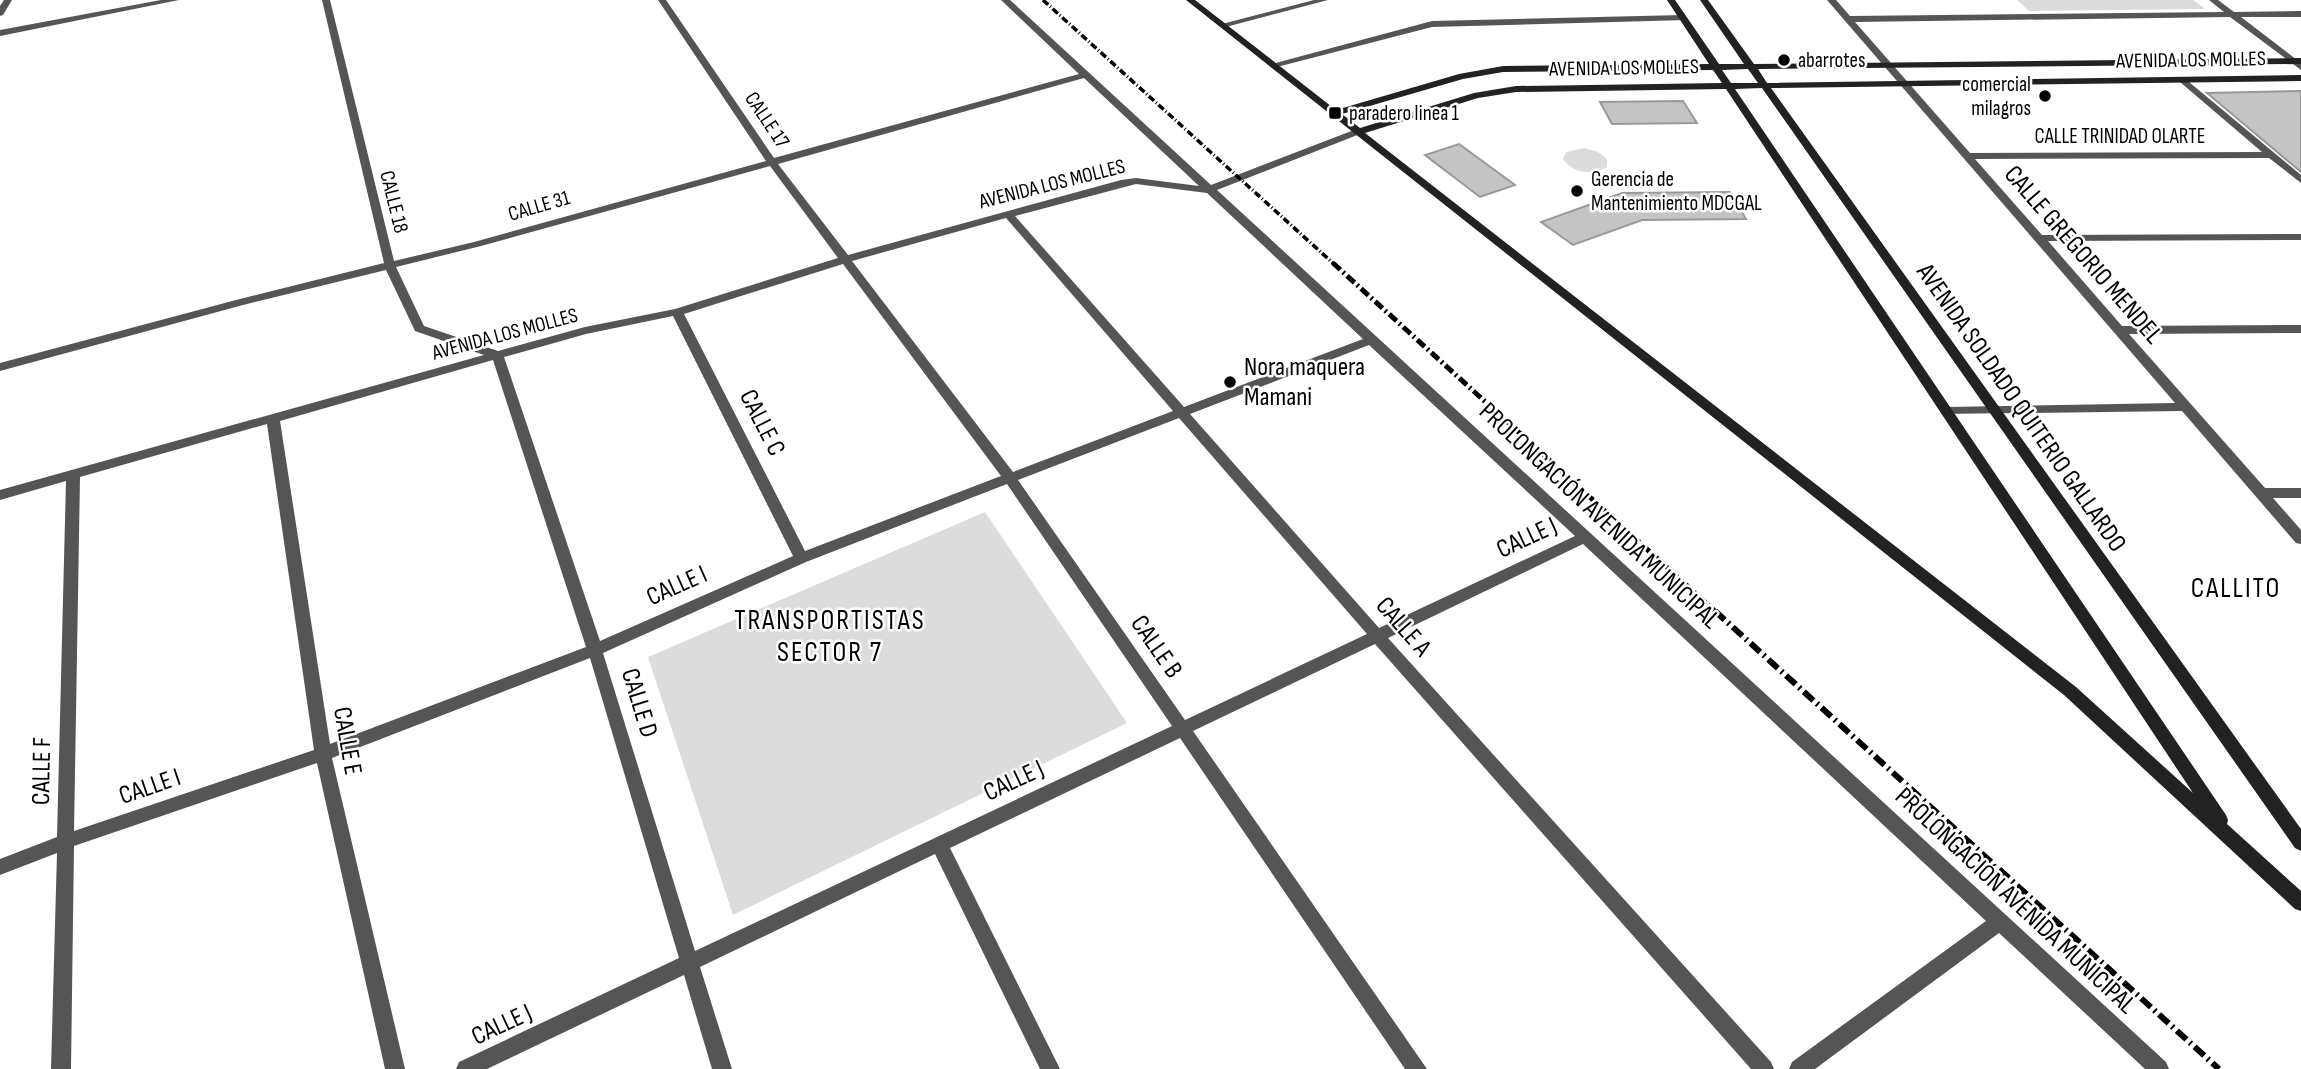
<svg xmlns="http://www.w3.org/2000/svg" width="2301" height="1069" viewBox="0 0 2301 1069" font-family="'Sofia Sans Condensed',sans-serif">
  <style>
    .green { fill: #dcdcdc }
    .building { fill: #c4c4c4; stroke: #999; stroke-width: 2 }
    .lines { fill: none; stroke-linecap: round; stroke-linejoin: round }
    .street { fill: #555; fill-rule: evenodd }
    .secondary { fill: #222; fill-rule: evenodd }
    .rail-far2 { stroke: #000; stroke-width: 3.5; stroke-dasharray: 7 2.5 1 2.5; stroke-linecap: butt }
    .rail-far1 { stroke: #000; stroke-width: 5; stroke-dasharray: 10 3.5 2 3.5; stroke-linecap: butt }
    .rail { stroke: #000; stroke-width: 6; stroke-dasharray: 13 4.5 2 4.5; stroke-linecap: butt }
    .poi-dot { fill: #000; stroke: #fff; stroke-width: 2.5 }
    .labels { text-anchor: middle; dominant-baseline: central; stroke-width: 5; stroke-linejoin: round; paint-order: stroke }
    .far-poi-label { font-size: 21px; fill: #000; stroke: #fff; text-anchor: start }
    .far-street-label { font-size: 21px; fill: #000; stroke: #fff }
    .street-label { font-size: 26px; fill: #000; stroke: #fff }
    .poi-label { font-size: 26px; fill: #000; stroke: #fff; text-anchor: start }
    .neighbourhood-label { font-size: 28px; letter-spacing: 2px; fill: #000; stroke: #fff }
  </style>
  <rect width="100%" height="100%" fill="#fff"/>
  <g class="green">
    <path d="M2017,0H2193L2205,9L2029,11Z"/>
    <path d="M1584,148L1598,152L1607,159V167C1592,176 1572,173 1563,159L1566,152Z"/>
    <path d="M985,512L1127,723L733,915L648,657Z"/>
  </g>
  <g class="building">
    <path d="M2301,91V172L2207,93Z"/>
    <path d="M1683,101L1697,123L1612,124L1600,102Z"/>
    <path d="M1459,144L1515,185L1480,197L1425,155Z"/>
    <path d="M1730,192L1746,219L1642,220L1573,245L1541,222L1622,193Z"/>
  </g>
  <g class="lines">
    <g class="street">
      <path d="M4,0H12L3,15L0,16V6Z"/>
      <path d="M161,0H179L0,36V30Z"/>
      <path d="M322,0H330L394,261L474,242L766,161L658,0H666L774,158L1079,74L1001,0H1010L1211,185L1354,130H1360V134L1217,190L2166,1062L2169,1069H2145L1999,933L1815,1069H1789L1792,1062L1986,921L1583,544L1388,638L1771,1062L1774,1069H1751L1375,644L1193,731L1427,1069H1405L1180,738L950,848L1060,1069H1040L935,854L700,967L732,1069H712L684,975L487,1069H456L459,1062L679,958L590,658L332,758L405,1069H385L317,763L74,846L71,1069H51L57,853L0,875V859L57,837L66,481L0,500V490L484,355L415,331L386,270L243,305L0,371V363L236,300L384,263ZM1084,78L1199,186L1136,178L1121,180L848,255L778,164ZM770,166L838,258L675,309L585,327L498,351L424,326L396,267L481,246ZM1136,184L1207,193L1363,339L1184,407L1015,216ZM1006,218L1173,411L1013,472L852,261ZM843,264L1001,476L805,551L684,314ZM673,316L793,556L600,641L504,357L586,334ZM1369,345L1575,536L1379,628L1190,414ZM493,360L586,647L330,744L280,421ZM1179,418L1367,634L1185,720L1018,480ZM267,424L314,750L74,831L80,477ZM1007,484L1172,726L695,951L603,653L806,562Z"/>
      <path d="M1314,0H1328L1222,28L1218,25Z"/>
      <path d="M1827,0H1836L1850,16L2224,12L2209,0H2218L2234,12L2301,11V17H2241L2301,63V70L2230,17L1855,22L1970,153L2262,152L2180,82L2178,80L2183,77L2301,175V183L2269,158L1975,159L2042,235L2301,234V240L2048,241L2122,326L2301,325V333L2129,334L2265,488H2301V498H2273L2301,530V544L2296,543L2182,411L1942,414L1941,411L1942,408L1947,407L2175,403Z"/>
      <path d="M1683,15L1686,16V20L1432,27L1273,68L1268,65L1432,21Z"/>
    </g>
    <path class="secondary" d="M1186,0H1195L1336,110L1459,74L1503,66L1709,64L1667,0H1675L1719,64H1744L1700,0H1708L1754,64L2301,58V64L1758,69L1767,83L2301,75V81L1771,88L2301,829V851L2295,848L1762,88L1735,89L2226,815L2228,820L2227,824L2301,891V911L2295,909L2064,695ZM1748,69L1758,83H1731L1722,70ZM1713,70L1722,83L1516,86L1474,93L1360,128L1342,114L1463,79L1503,72ZM1726,89L2193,793L2076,687L1365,133L1478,98L1516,92Z"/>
    <path class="rail-far2" d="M1043,0L1335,265"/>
    <path class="rail-far1" d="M1333,263L1717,613"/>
    <path class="rail" d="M1715,611L2219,1069"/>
  </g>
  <g class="poi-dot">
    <circle cx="1784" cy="60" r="7"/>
    <circle cx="2045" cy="96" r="7"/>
    <rect x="1328" y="106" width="14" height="14" rx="3.5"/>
    <circle cx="1577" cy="191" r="7"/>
    <circle cx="1230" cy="382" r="7"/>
  </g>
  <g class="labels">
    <g class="far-poi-label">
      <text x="1798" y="60">abarrotes</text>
      <text x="2031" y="84" text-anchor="end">comercial<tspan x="2031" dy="24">milagros</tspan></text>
      <text x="1349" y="113">paradero linea 1</text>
      <text x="1591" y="179">Gerencia de<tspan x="1591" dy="24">Mantenimiento MDCGAL</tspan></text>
    </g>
    <g class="far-street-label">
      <text transform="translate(2191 60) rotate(-1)">AVENIDA LOS MOLLES</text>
      <text transform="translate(1624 68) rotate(-1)">AVENIDA LOS MOLLES</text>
      <text transform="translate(767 120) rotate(56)">CALLE 17</text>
      <text x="2120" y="136">CALLE TRINIDAD OLARTE</text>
      <text transform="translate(1052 184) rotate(-14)">AVENIDA LOS MOLLES</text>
      <text transform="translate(394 202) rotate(76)">CALLE 18</text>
      <text transform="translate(539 206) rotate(-16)">CALLE 31</text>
      <text transform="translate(505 334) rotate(-15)">AVENIDA LOS MOLLES</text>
    </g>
    <g class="street-label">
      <text transform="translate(2083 255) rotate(49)">CALLE GREGORIO MENDEL</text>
      <text transform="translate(2021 408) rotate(55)">AVENIDA SOLDADO QUITERIO GALLARDO</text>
      <text transform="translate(762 423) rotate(63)">CALLE C</text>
      <text transform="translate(1599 516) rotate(43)">PROLONGACIÓN AVENIDA MUNICIPAL</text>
      <text transform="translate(1527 538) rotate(-25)">CALLE J</text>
      <text transform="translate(677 586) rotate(-24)">CALLE I</text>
      <text transform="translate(1403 627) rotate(49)">CALLE A</text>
      <text transform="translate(1156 647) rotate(55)">CALLE B</text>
      <text transform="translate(639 703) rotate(73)">CALLE D</text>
      <text transform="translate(347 741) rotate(80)">CALLE E</text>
      <text transform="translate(42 771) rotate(-89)">CALLE F</text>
      <text transform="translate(1014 781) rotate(-25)">CALLE J</text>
      <text transform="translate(150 787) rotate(-19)">CALLE I</text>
      <text transform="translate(2015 901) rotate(43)">PROLONGACIÓN AVENIDA MUNICIPAL</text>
      <text transform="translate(502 1025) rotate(-25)">CALLE J</text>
    </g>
    <g class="poi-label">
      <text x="1244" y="367">Nora maquera<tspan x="1244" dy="30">Mamani</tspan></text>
    </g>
    <g class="neighbourhood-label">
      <text x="2236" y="588">CALLITO</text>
      <text x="830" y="620">TRANSPORTISTAS<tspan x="830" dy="32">SECTOR 7</tspan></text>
    </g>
  </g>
</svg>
